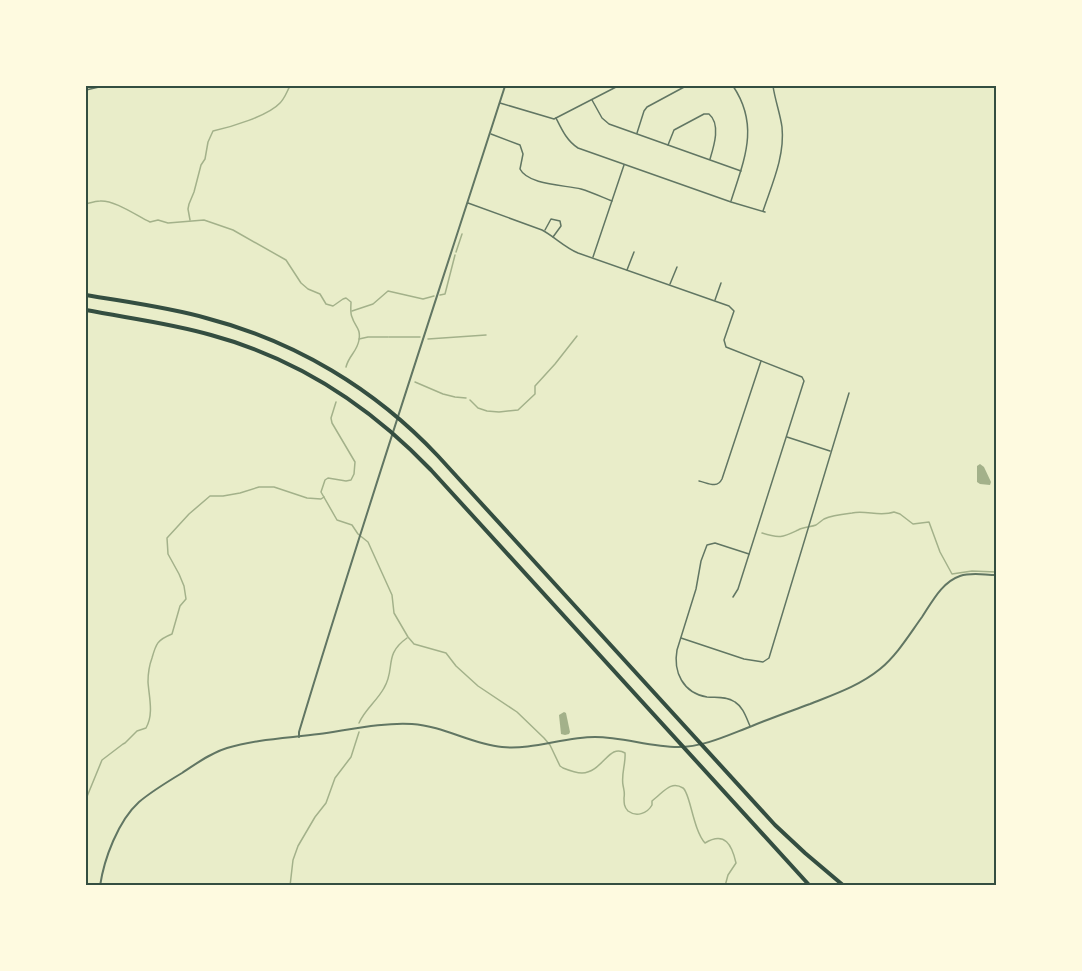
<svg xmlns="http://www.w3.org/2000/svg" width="1082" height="971" viewBox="0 0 1082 971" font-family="Cabin,sans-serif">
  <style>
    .water { fill: #a3b18a }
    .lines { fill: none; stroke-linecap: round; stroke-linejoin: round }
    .stream { stroke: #a3b18a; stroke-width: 1.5 }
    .minor { stroke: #617663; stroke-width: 1.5 }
    .tertiary { stroke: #617663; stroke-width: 2 }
    .motorway { stroke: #344e41; stroke-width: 4 }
    .neatline { fill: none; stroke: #344e41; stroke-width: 2 }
  </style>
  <rect width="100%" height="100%" fill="#e9edc9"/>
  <g class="water">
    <path d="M980,464L984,467L991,482L990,485L980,484L977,482V466Z"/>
    <path d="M564,712L566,713L570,732L569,734L565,735L561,734L559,715Z"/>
  </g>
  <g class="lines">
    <g class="stream">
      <path d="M86,204C90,203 95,201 100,201C115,200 137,216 150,222L158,220L168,223L204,220L233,230L286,260L301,283L308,289L320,294L326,304L333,306L343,299L346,298L351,302C351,306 350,313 352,317C355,327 361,328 359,340C357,352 349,355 346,367"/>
      <path d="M190,220L188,209L189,204L194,192L201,165L205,159L208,142L213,131C231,127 268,116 280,103C285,98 287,91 290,86"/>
      <path d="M456,252L462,234"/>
      <path d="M440,295L445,294L455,255"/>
      <path d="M352,311L373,304L388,291L423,299L434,296"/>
      <path d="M389,337H420"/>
      <path d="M359,339L368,337H388"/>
      <path d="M428,339L486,335"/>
      <path d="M415,382L443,394L455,397L466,398"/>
      <path d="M470,400L478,408L487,411L499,412L518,410L535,394V386L555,364L577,336"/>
      <path d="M336,402L331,418L332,423L355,462L354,474L351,480L346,481L328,478L325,480L321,492L337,520L352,525L358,534L368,542L392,595L394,613L408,637L414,644L446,653L456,666L478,686L517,712L544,738L550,745L560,766L563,768C568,770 576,773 582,773C603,772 609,743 625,753C626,763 621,774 623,785C624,791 625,792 624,798C624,803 624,807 628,811C636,817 647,814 652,805C652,804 652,802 652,801C653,800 658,796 659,795C667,788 673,782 683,788C690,792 693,830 705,843C725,831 732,845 736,863L728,875L725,886"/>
      <path d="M762,533C780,539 783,537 798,530C804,527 811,527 816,525C819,523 821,521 824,519C832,515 843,514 852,513C866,510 880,517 894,512L900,514L913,524L929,522L940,552L952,574L972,571L996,572"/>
      <path d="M359,723C365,709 377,701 384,688C396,668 383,655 407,638"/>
      <path d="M86,799L102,760L123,744L125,743L137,731L146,728C154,714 149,697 148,682C148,673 149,666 152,658C156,644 157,640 172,634L180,606L186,599L184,586L179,574L168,554L167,538L189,514L210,496H223L240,493L259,487H274L307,498L321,499L324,497"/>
      <path d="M290,886L293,860L298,846L315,817L326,803L335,778L351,757L359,732"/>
    </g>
    <g class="minor">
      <path d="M86,90L99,87"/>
      <path d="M592,100L602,118L609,124L741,171"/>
      <path d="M500,103L554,119L618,86"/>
      <path d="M556,118C562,130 567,141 578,148L731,202L765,212"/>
      <path d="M637,133L644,111L647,107L686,86"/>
      <path d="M491,134L520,145L523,154L520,169C528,185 565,185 581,189C591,192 602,197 612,201"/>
      <path d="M668,145L674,130L704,114H709C721,124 714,146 710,159"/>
      <path d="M731,201C744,160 760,126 733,86"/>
      <path d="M468,203L542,230C555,237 564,247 578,253L729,306L734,311L724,340L726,347L802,377L804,381L803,384L738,589L733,597"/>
      <path d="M763,211C772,184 785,156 782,127C780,113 775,100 773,86"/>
      <path d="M545,230L551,219L560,221L561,226L553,237"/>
      <path d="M593,257L624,165"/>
      <path d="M627,270L634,252"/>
      <path d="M670,284L677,267"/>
      <path d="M715,300L721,283"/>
      <path d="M787,437L830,451"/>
      <path d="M699,481C708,483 717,489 722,479L761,361"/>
      <path d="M749,554L715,543L707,545L701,561L696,589L677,650C673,672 683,693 707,697C716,698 726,696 735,702C743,707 746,717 750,726"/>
      <path d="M681,638L744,659L763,662L769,658L849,393"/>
    </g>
    <g class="tertiary">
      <path d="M299,737V732C364,516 436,301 505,86"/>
      <path d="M100,886C104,859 118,821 139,802C152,791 167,782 182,773C196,764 210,753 227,748C256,739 289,738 319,734C348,730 384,722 412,724C444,726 471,744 502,747C533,750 564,737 595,737C623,737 650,747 678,747C704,747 728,735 752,726C771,718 791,711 810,704C835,694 859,686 880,669C897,655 909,635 922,617C932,602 942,582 960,576C972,572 984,575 996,575"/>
    </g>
    <g class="motorway">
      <path d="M86,295C126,302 167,307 206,318C295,341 375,389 438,456L775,825L805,853L844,886"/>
      <path d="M86,310C127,318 170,323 211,335C296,358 370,406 431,470L810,886"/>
    </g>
  </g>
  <rect width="1082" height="971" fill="none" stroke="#fefae0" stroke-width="174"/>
  <rect x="87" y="87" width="908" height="797" class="neatline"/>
</svg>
